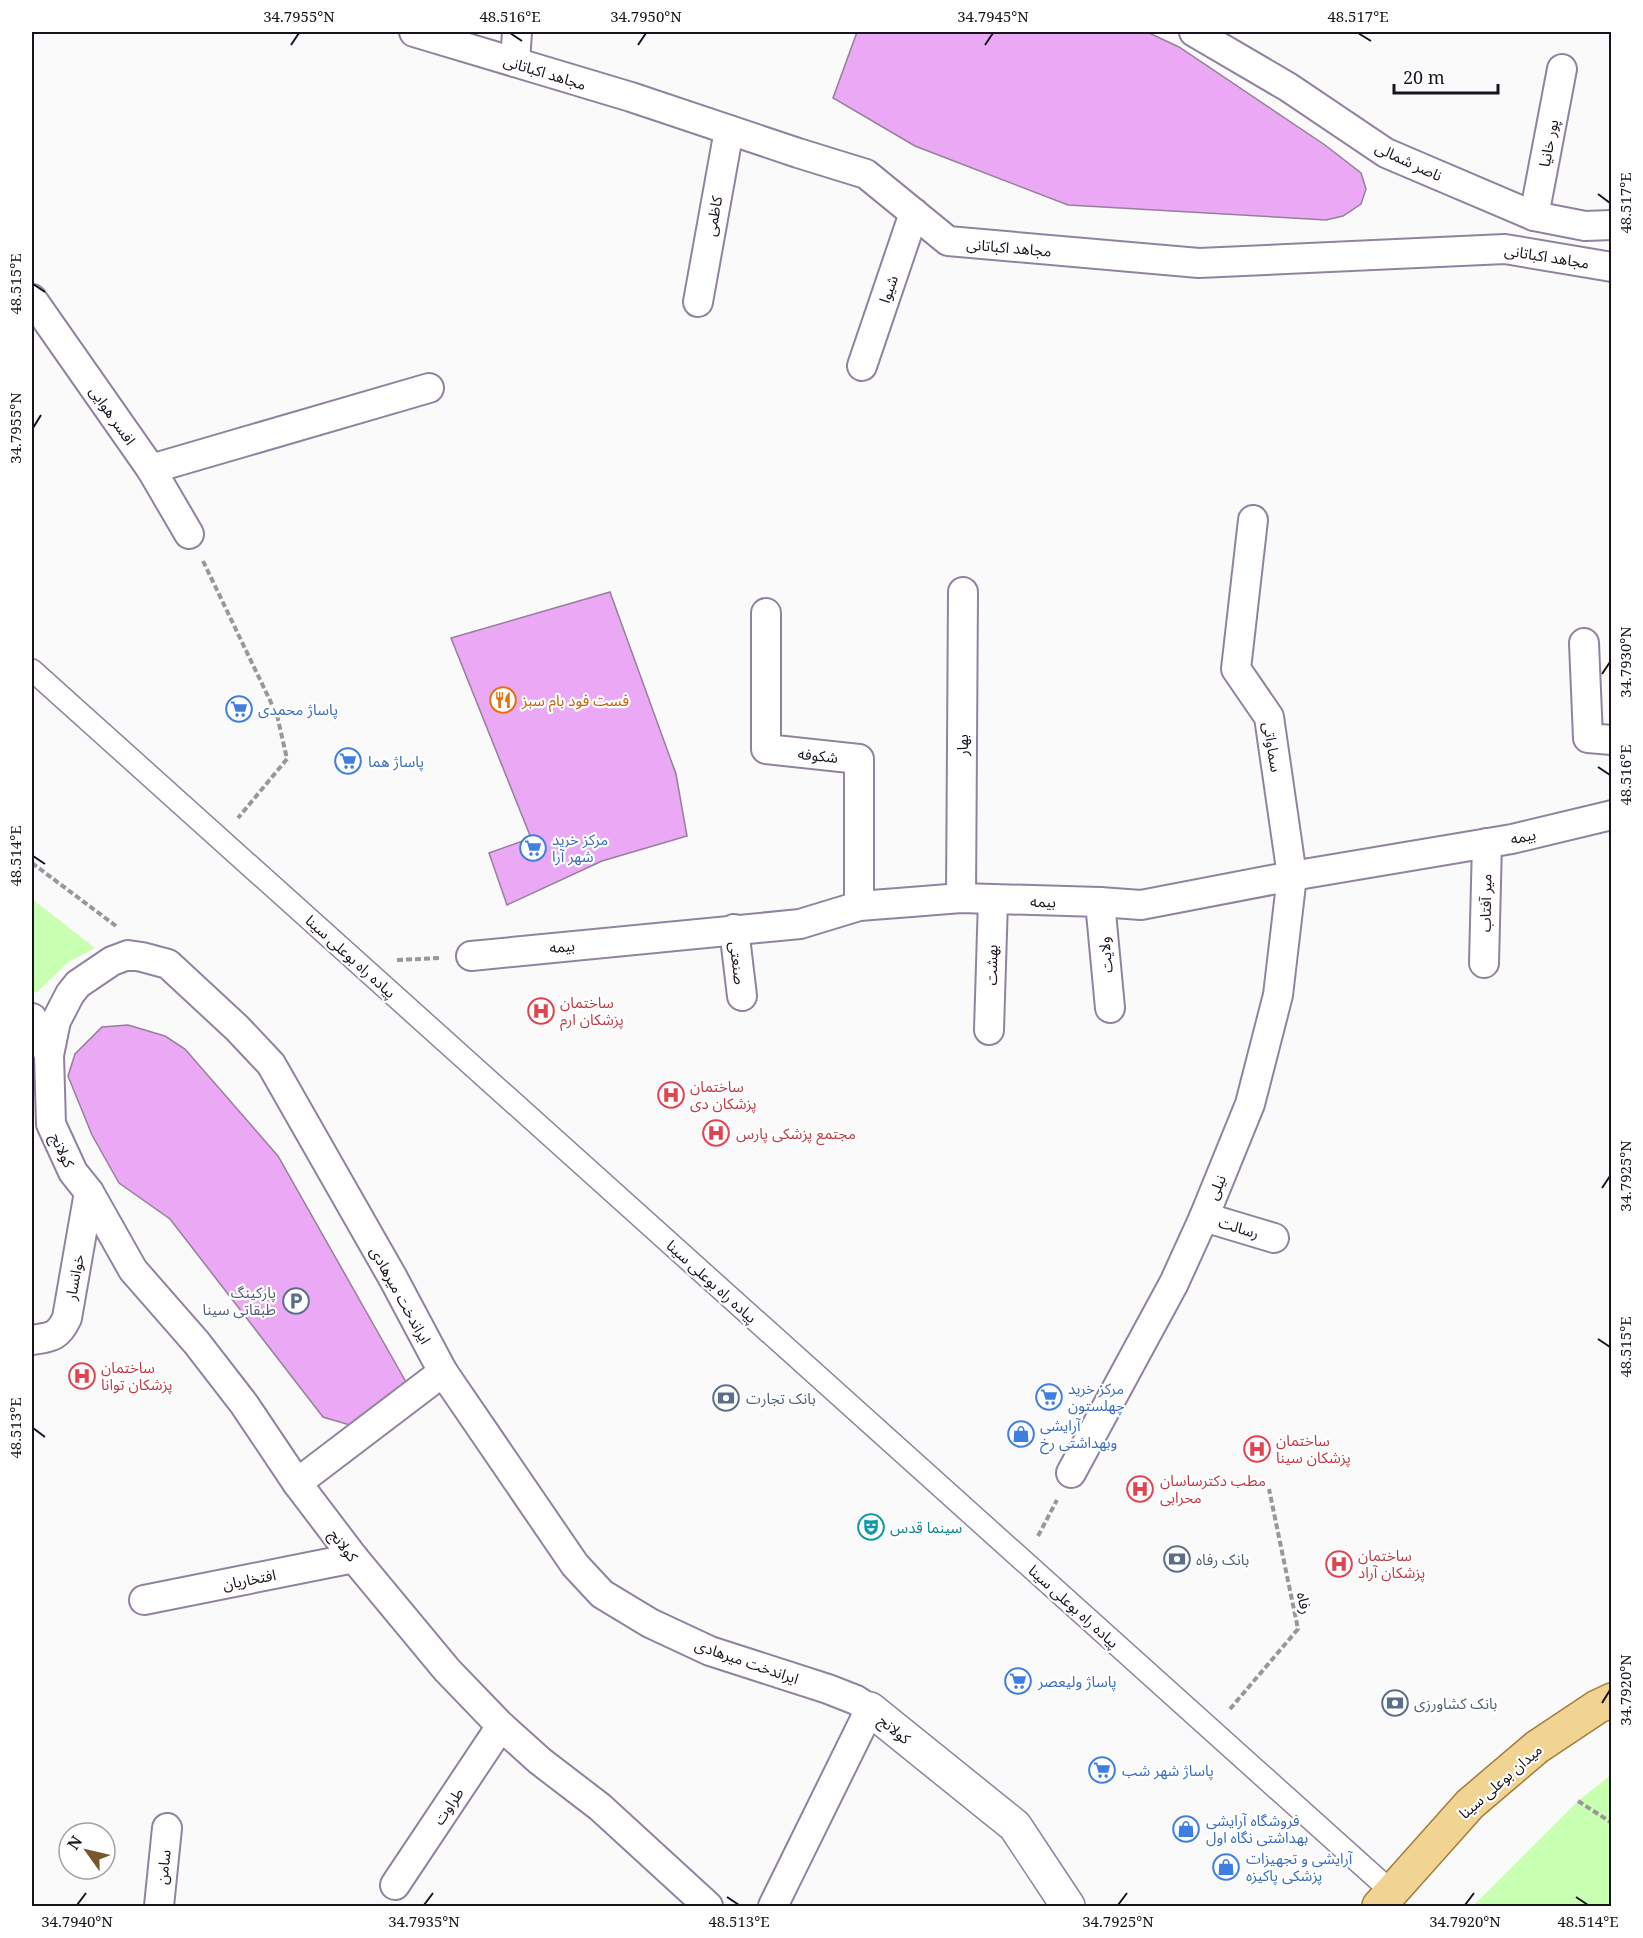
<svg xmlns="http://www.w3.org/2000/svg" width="1643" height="1938" viewBox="0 0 1643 1938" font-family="'Noto Serif','Noto Sans Arabic',serif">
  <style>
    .green { fill: #c8ffb0 }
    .building { fill: #eaa8f5; stroke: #967f9a; stroke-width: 1.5 }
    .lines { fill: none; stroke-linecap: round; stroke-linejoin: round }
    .pedestrian-casing { stroke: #9282a1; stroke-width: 24 }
    .minor-casing { stroke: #9282a1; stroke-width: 32 }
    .tertiary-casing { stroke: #9282a1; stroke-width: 36 }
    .primary-casing { stroke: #a07e3b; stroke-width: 36 }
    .path { stroke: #99979b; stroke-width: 4; stroke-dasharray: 6 3; stroke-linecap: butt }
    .pedestrian { stroke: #fff; stroke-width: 21 }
    .minor { stroke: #fff; stroke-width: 28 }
    .tertiary { stroke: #fff; stroke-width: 33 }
    .primary { stroke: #f1d492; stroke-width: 33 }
    .ticks { fill: none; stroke: #19131e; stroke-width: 2 }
    .labels { text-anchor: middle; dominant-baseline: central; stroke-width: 4.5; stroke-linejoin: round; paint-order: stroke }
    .street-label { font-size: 15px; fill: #19131e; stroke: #fff }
    .food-label { font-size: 15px; fill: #c56008; stroke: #fff; text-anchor: start }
    .shop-label { font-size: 15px; fill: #366cbe; stroke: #fff; text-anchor: start }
    .health-label { font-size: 15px; fill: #be3a42; stroke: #fff; text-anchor: start }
    .service-label { font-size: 15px; fill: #4e5e75; stroke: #fff; text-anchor: start }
    .culture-label { font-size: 15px; fill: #0d838f; stroke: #fff; text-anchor: start }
    .neatline { fill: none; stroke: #19131e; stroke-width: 2 }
    .ticks-label { font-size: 15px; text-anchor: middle; fill: #19131e }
  </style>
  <rect width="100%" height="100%" fill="#fafafa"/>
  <g class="green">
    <path d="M32,899L95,948L67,963L36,993L32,989Z"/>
    <path d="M1611,1775V1906H1473L1578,1801Z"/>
  </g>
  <g class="building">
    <path d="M857,32H1147L1179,47L1325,145L1361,173L1366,189L1361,204L1343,216L1326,220L1068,205L915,146L833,98Z"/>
    <path d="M610,592L676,774L687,836L602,861L507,905L489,853L531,838L451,638Z"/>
    <path d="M128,1025L165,1036L185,1049L278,1156L406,1382L353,1426L323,1417L170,1219L119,1183L92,1135L68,1076L75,1054L102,1027Z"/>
  </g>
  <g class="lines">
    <g class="pedestrian-casing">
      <path id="pedestrian" d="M32,670L1393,1893"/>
    </g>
    <g class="minor-casing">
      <g id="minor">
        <path d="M414,32L631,97L798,153L866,174L948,241L1199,263L1505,249L1612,267"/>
        <path d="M1194,32L1288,87L1386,153L1534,216L1585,226L1612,225"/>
        <path d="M515,62L517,32"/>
        <path d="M1534,216L1562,69"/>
        <path d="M32,299L151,469L189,534"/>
        <path d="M698,302L729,130"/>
        <path d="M862,366L914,213"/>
        <path d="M151,469L429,388"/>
        <path d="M766,613V749L859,759V906"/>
        <path d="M1584,643L1588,738L1612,740"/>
        <path d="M961,898L963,592"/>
        <path d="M1100,902L1110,1008"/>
        <path d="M734,929L742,996"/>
        <path d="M471,956L800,924L859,906L911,902L961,898L1100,902L1141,905L1292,876L1512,839L1612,815"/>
        <path d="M1484,963L1487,843"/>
        <path d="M32,1018L49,1055"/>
        <path d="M989,1030L993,900"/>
        <path d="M1204,1217L1274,1238"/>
        <path d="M32,1340C52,1337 58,1337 67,1318L89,1192"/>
        <path d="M1071,1473L1174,1283L1204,1217L1250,1104L1278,995L1292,876L1269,717L1236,669L1253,520"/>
        <path d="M297,1483L443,1372"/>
        <path d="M144,1600L354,1558"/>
        <path d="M395,1885L501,1726"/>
        <path d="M159,1906L167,1828"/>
        <path d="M708,1906L600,1807L540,1761L501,1726L447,1670L354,1558L297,1483L244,1404L196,1342L133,1270L89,1192L73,1172L51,1124L49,1055L56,1021L70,994L78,984L112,961L128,955L142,957L168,964L237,1028L271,1064L393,1278L443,1372L575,1565L602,1594L650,1623L710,1651L828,1689L856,1700L870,1709L773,1906"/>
      </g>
    </g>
    <g class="tertiary-casing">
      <path id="tertiary" d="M870,1709L1015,1826L1068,1906"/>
    </g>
    <g class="primary-casing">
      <path id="primary" d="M1379,1906L1470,1804L1537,1747L1597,1707L1612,1700"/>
    </g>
    <g class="path">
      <path d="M203,561L277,715L287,759L238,818"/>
      <path d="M32,863L116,926"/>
      <path d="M397,960L441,958"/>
      <path d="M1038,1536L1057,1500"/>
      <path d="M1230,1709L1298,1629L1269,1489"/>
      <path d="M1578,1801L1612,1823"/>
      <path d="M1475,1905V1906"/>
    </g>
    <use href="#pedestrian" class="pedestrian"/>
    <use href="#minor" class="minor"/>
    <use href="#tertiary" class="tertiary"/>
    <use href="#primary" class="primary"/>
  </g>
  <path class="ticks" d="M510,33L522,41M1358,33L1371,41M291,45L299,33M638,45L646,33M985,45L993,33M1598,194L1610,203M33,284L45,292M33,428L41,415M1602,674L1610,662M1598,767L1610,775M33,856L45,864M1602,1188L1610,1176M1598,1339L1610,1347M33,1428L45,1437M1602,1703L1610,1690M727,1897L739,1905M1576,1897L1588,1905M77,1905L86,1893M424,1905L433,1893M1118,1905L1127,1893M1465,1905L1474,1893"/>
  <defs>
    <g id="restaurant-ring" transform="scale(1.35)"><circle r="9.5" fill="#fff" stroke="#e8710a" stroke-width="1.5"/><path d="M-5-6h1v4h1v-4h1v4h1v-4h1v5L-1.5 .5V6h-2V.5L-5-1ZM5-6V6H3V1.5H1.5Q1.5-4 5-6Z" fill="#e8710a"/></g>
    <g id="supermarket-ring" transform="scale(1.35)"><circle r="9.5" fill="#fff" stroke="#3f7fe0" stroke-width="1.5"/><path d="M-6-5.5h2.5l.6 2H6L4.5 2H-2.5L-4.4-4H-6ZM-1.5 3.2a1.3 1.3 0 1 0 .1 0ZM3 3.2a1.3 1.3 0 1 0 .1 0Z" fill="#3f7fe0"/></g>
    <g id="hospital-ring" transform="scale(1.35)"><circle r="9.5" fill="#fff" stroke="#e0444e" stroke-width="1.5"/><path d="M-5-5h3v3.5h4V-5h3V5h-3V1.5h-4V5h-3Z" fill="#e0444e"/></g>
    <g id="parking-ring" transform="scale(1.35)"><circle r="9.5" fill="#fff" stroke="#5c6f8a" stroke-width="1.5"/><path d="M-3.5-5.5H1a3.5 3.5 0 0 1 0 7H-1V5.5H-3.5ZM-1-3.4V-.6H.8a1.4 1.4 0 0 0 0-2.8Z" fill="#5c6f8a"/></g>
    <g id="bank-ring" transform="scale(1.35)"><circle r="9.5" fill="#fff" stroke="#5c6f8a" stroke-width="1.5"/><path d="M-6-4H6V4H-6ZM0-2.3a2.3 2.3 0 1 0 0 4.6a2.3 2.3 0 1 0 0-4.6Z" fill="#5c6f8a"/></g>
    <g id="shop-ring" transform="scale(1.35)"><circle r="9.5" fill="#fff" stroke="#3f7fe0" stroke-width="1.5"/><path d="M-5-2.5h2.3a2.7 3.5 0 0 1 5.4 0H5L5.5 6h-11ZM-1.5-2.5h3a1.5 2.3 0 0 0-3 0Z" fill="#3f7fe0"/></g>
    <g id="theatre-ring" transform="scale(1.35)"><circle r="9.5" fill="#fff" stroke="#0f9aa8" stroke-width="1.5"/><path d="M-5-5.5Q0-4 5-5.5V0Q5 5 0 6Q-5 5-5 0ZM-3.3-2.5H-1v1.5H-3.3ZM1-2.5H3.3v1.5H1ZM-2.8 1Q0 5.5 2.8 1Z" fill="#0f9aa8"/></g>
  </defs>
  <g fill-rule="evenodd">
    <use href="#restaurant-ring" x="503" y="700"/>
    <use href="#supermarket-ring" x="239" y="709"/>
    <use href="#supermarket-ring" x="348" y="761"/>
    <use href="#supermarket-ring" x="533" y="848"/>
    <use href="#hospital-ring" x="541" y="1011"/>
    <use href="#hospital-ring" x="671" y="1095"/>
    <use href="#hospital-ring" x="716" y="1133"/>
    <use href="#parking-ring" x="296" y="1301"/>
    <use href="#hospital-ring" x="82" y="1376"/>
    <use href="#supermarket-ring" x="1049" y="1397"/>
    <use href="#bank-ring" x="726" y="1398"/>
    <use href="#shop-ring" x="1021" y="1434"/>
    <use href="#hospital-ring" x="1257" y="1449"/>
    <use href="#hospital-ring" x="1140" y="1489"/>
    <use href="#theatre-ring" x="871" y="1527"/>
    <use href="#bank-ring" x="1177" y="1559"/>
    <use href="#hospital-ring" x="1339" y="1564"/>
    <use href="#supermarket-ring" x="1018" y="1681"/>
    <use href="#bank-ring" x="1395" y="1703"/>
    <use href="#supermarket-ring" x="1102" y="1770"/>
    <use href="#shop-ring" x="1186" y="1829"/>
    <use href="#shop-ring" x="1226" y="1867"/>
  </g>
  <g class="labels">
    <g class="street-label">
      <text transform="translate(545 72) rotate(17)">مجاهد اکباتانی</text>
      <text transform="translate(1548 143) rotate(-79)">پور خانیا</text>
      <text transform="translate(1409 161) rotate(25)">ناصر شمالی</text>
      <text transform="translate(713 216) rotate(-80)">کاظمی</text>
      <text transform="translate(1009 247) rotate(5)">مجاهد اکباتانی</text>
      <text transform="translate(1547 256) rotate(9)">مجاهد اکباتانی</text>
      <text transform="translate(888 289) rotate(-71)">شیوا</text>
      <text transform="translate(113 415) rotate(55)">افسر هوایی</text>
      <text transform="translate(962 745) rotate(-90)">بهار</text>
      <text transform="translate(1273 747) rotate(81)">سماواتی</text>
      <text transform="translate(818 755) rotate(6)">شکوفه</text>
      <text transform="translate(1523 836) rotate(-12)">بیمه</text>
      <text transform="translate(1043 901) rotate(1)">بیمه</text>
      <text transform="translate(1485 903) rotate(-89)">میر آفتاب</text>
      <text transform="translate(562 946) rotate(-6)">بیمه</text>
      <text transform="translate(1105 955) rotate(-96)">ولایت</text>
      <text transform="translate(351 956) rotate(42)">پیاده راه بوعلی سینا</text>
      <text transform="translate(738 963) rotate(83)">صنعتی</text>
      <text transform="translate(991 965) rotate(-89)">بهشت</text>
      <text transform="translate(63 1150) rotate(65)">کولانج</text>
      <text transform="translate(1216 1187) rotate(-67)">نیلی</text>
      <text transform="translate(1239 1227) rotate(17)">رسالت</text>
      <text transform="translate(74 1277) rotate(-80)">خوانسار</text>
      <text transform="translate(712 1281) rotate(42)">پیاده راه بوعلی سینا</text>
      <text transform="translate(401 1295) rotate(61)">ایراندخت میرهادی</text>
      <text transform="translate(344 1545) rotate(52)">کولانج</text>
      <text transform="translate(249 1579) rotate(-11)">افتخاریان</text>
      <text transform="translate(1305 1603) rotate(78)">رفاه</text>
      <text transform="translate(1074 1606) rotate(42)">پیاده راه بوعلی سینا</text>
      <text transform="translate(747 1661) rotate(19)">ایراندخت میرهادی</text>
      <text transform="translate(895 1729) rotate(39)">کولانج</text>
      <text transform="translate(1500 1781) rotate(-41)">میدان بوعلی سینا</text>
      <text transform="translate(448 1806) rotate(-56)">طراوت</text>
      <text transform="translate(163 1867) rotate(-84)">سامن</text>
    </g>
    <g class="food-label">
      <text x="522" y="700">فست فود بام سبز</text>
    </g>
    <g class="shop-label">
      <text x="258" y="709">پاساژ محمدی</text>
      <text x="368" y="761">پاساژ هما</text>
      <text x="552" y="839">مرکز خرید<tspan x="552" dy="17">شهر آرا</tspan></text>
      <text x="1068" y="1388">مرکز خرید<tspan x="1068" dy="17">چهلستون</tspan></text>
      <text x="1040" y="1425">آرایشی<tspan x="1040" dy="17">وبهداشتی رخ</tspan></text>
      <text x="1038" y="1681">پاساژ ولیعصر</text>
      <text x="1122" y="1770">پاساژ شهر شب</text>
      <text x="1206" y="1820">فروشگاه آرایشی<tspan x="1206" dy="17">بهداشتی نگاه اول</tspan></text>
      <text x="1246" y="1858">آرایشی و تجهیزات<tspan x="1246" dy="17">پزشکی پاکیزه</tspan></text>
    </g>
    <g class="health-label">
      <text x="560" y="1002">ساختمان<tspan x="560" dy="17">پزشکان ارم</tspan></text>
      <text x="690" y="1086">ساختمان<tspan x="690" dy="17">پزشکان دی</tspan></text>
      <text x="736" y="1133">مجتمع پزشکی پارس</text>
      <text x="101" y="1367">ساختمان<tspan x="101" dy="17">پزشکان توانا</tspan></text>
      <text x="1276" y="1440">ساختمان<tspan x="1276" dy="17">پزشکان سینا</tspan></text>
      <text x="1160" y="1480">مطب دکترساسان<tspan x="1160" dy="17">محرابی</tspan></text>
      <text x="1358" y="1555">ساختمان<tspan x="1358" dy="17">پزشکان آراد</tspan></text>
    </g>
    <g class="service-label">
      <text x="276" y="1292" text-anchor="end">پارکینگ<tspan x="276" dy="17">طبقاتی سینا</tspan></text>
      <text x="746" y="1398">بانک تجارت</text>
      <text x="1196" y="1559">بانک رفاه</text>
      <text x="1414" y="1703">بانک کشاورزی</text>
    </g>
    <g class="culture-label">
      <text x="890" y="1527">سینما قدس</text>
    </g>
  </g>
  <rect width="1643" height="1938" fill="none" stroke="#ffffff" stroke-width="66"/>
  <g transform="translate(87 1851) rotate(304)"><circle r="28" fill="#ffffff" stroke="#a3a1a5" stroke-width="1.5"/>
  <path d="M0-4.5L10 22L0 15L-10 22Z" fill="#76582c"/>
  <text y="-9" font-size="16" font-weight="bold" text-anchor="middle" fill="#19131e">N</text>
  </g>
  <path d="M1394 84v9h104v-9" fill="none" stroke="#19131e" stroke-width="3"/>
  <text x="1403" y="84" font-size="18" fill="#19131e" stroke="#ffffff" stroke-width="4.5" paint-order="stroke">20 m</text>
  <rect x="33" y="33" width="1577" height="1872" class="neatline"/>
  <g class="ticks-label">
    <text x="299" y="22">34.7955°N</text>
    <text x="510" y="22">48.516°E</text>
    <text x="646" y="22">34.7950°N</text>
    <text x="993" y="22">34.7945°N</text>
    <text x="1358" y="22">48.517°E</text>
    <text transform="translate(1626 203) rotate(-90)" y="5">48.517°E</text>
    <text transform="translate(16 284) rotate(-90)" y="5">48.515°E</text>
    <text transform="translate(16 428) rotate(-90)" y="5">34.7955°N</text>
    <text transform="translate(1626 662) rotate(-90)" y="5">34.7930°N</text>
    <text transform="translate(1626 775) rotate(-90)" y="5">48.516°E</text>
    <text transform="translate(16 856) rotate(-90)" y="5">48.514°E</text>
    <text transform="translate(1626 1176) rotate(-90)" y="5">34.7925°N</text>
    <text transform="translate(1626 1347) rotate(-90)" y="5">48.515°E</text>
    <text transform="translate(16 1428) rotate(-90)" y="5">48.513°E</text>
    <text transform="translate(1626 1690) rotate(-90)" y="5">34.7920°N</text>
    <text x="77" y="1927">34.7940°N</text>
    <text x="424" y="1927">34.7935°N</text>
    <text x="739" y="1927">48.513°E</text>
    <text x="1118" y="1927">34.7925°N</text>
    <text x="1465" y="1927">34.7920°N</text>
    <text x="1588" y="1927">48.514°E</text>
  </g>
</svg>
